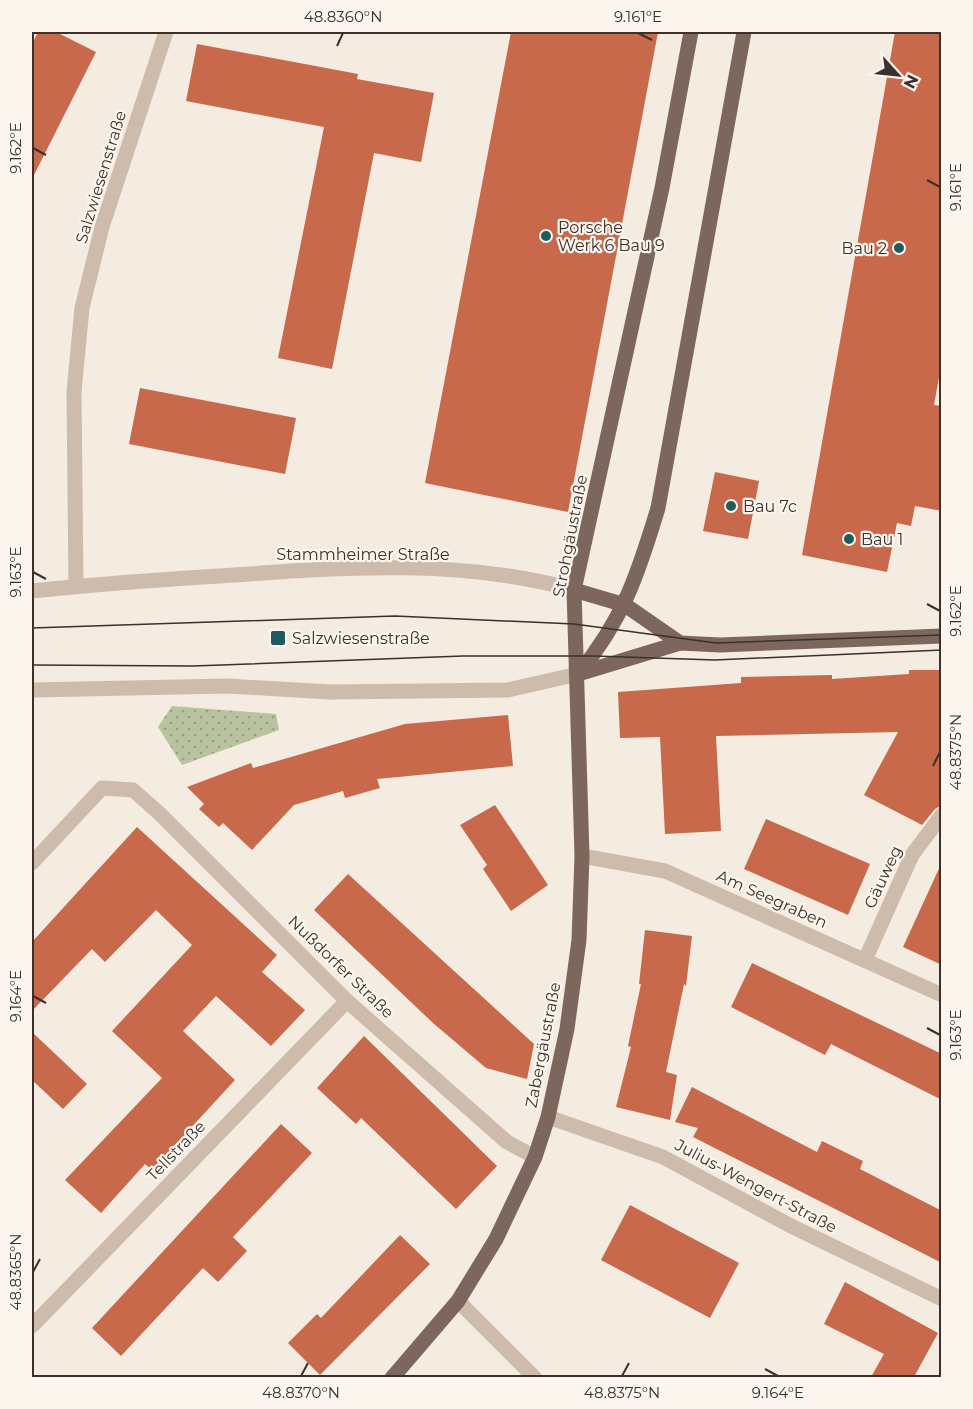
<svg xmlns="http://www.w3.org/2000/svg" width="973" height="1409" viewBox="0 0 973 1409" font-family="Montserrat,sans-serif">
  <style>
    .grass { fill: url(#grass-dots) }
    .building { fill: #c8694b }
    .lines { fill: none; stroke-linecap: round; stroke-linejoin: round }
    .minor { stroke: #cdbbac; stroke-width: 15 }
    .major { stroke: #7d675c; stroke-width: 15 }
    .tram { stroke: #3b302b; stroke-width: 1.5 }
    .ticks { fill: none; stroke: #3b302b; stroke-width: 2 }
    .poi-dot { fill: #1f5a5e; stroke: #fbf5ee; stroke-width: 2 }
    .labels { text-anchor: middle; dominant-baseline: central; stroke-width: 4.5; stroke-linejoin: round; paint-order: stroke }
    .street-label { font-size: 16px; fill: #3b302b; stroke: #fbf5ee }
    .poi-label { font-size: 16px; fill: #3b302b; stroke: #fbf5ee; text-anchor: start }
    .neatline { fill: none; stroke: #3b302b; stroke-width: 2 }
    .ticks-label { font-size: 15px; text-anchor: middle; fill: #3b302b }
  </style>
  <defs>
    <pattern id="grass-dots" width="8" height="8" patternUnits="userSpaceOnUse" patternTransform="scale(1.5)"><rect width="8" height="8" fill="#b8c4a0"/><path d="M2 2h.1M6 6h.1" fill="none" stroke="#97a083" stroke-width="1.8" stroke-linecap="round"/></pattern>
  </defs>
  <rect width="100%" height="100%" fill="#f4ebe1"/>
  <path class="grass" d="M172,706L276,714L279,730L182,765L158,727Z"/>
  <g class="building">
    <path d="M38,32H56L96,52L32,179V44Z"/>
    <path d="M511,32H658L568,512L425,483Z"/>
    <path d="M895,32H942V361L934,405L942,406V511L915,506L911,526L897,523L887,572L802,555Z"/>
    <path d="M197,44L358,74L357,79L434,93L421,162L374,153L332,369L278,358L324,127L186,101Z"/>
    <path d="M140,388L296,418L285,474L129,444Z"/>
    <path d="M715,472L759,481L748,539L703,531Z"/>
    <path d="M909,670H942V805L935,809L922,825L864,795L898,732L716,736L721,831L665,834L660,737L620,738L618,692L741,683V677L832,675V679L909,674Z"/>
    <path d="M508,715L513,766L377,779L380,788L345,798L343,791L294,805L252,850L223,823L219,827L199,809L204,804L187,787L251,763L253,768L405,724Z"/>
    <path d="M495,805L548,885L511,911L483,869L487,865L460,825Z"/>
    <path d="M766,819L870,864L848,915L744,869Z"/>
    <path d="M137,827L277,955L262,972L305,1010L271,1046L216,996L183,1031L235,1080L152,1170L145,1164L101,1213L65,1180L162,1078L112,1031L192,945L156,910L105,962L92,949L32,1011V942Z"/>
    <path d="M942,862V965L903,947Z"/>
    <path d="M348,874L534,1044L527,1079L486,1068L433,1023L314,910Z"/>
    <path d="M645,930L692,936L686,986L684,984L666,1072L677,1075L670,1120L616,1107L631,1047L628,1046L641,984H639Z"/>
    <path d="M752,963L942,1054V1100L831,1044L825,1055L731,1007Z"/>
    <path d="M32,1032L87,1084L63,1109L32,1080Z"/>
    <path d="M364,1036L497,1166L456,1209L361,1118L356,1124L317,1088Z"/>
    <path d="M692,1087L817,1152L822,1141L863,1161L860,1169L942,1211V1263L693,1137L698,1128L675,1122Z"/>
    <path d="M281,1124L312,1153L233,1237L247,1251L218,1282L203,1268L121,1356L92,1328Z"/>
    <path d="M630,1205L739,1263L710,1318L601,1260Z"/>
    <path d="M400,1235L430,1264L320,1375L288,1343L317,1314L321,1318Z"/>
    <path d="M845,1282L938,1333L914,1377H871L884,1354L824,1324Z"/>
  </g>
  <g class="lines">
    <g class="minor">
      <path d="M76,586L74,392L82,308L102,227L166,32"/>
      <path d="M32,591C99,584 167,579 235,575C347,567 465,559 574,590"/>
      <path d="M32,690L228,686L330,692L508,690L578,674"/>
      <path d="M582,856L665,871L942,995"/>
      <path d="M32,863L102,788L133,790L159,813L347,1001L507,1142L535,1157"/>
      <path d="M865,960L912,855L942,815"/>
      <path d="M548,1117L663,1157L791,1226L942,1299"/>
      <path d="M458,1301L535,1378"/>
      <path d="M32,1326L347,1001"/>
    </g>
    <g class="major">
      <path d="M574,590L625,605L680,643"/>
      <path d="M578,674C623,620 638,574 658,508L744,32"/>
      <path d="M578,674L680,643L720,645L942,636"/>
      <path d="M392,1378L458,1301L496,1239L535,1157L548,1117L567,1029L579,940L582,856L574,590L662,188L691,32"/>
    </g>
    <g class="tram">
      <path d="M32,628L395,616L574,624L716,643L942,635"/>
      <path d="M32,665L193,666L463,656H594L715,660L942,650"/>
    </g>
  </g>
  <path class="ticks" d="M638,33L652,40M337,46L343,33M33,148L46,155M927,180L940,187M33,572L46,579M927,604L940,611M933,766L940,752M33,996L46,1003M927,1028L940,1035M33,1272L40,1259M765,1369L778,1376M301,1376L308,1363M622,1376L629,1363"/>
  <g class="poi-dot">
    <circle cx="546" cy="236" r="6"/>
    <circle cx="899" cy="248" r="6"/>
    <circle cx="731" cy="506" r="6"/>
    <circle cx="849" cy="539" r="6"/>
    <rect x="270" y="630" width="16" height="16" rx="3"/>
  </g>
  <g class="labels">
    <g class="street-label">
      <text transform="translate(101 177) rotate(-73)">Salzwiesenstraße</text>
      <text transform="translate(570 536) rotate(-79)">Strohgäustraße</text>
      <text x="363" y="554">Stammheimer Straße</text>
      <text transform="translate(883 877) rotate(-65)">Gäuweg</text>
      <text transform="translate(772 899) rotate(24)">Am Seegraben</text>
      <text transform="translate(341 967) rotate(44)">Nußdorfer Straße</text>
      <text transform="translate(543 1045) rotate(-79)">Zabergäustraße</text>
      <text transform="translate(176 1151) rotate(-46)">Tellstraße</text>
      <text transform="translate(756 1186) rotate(28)">Julius-Wengert-Straße</text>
    </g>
    <g class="poi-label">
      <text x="558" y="227">Porsche<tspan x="558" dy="18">Werk 6 Bau 9</tspan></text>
      <text x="887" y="248" text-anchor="end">Bau 2</text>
      <text x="743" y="506">Bau 7c</text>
      <text x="861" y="539">Bau 1</text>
      <text x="292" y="638">Salzwiesenstraße</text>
    </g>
  </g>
  <rect width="973" height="1409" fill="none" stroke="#fbf5ee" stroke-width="66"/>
  <g transform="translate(898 75) rotate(117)" stroke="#fbf5ee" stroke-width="4.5" paint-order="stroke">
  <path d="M0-4.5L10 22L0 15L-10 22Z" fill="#3b302b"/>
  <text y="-9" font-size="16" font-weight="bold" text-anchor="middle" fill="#3b302b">N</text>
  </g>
  <rect x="33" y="33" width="907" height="1343" class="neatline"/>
  <g class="ticks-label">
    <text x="343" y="22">48.8360°N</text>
    <text x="638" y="22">9.161°E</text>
    <text transform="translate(16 148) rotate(-90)" y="5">9.162°E</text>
    <text transform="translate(956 187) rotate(-90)" y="5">9.161°E</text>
    <text transform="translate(16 572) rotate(-90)" y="5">9.163°E</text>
    <text transform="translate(956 611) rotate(-90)" y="5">9.162°E</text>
    <text transform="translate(956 752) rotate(-90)" y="5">48.8375°N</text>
    <text transform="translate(16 996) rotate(-90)" y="5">9.164°E</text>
    <text transform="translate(956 1035) rotate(-90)" y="5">9.163°E</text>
    <text transform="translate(16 1272) rotate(-90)" y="5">48.8365°N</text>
    <text x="301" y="1398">48.8370°N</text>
    <text x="622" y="1398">48.8375°N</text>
    <text x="778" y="1398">9.164°E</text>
  </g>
</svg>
